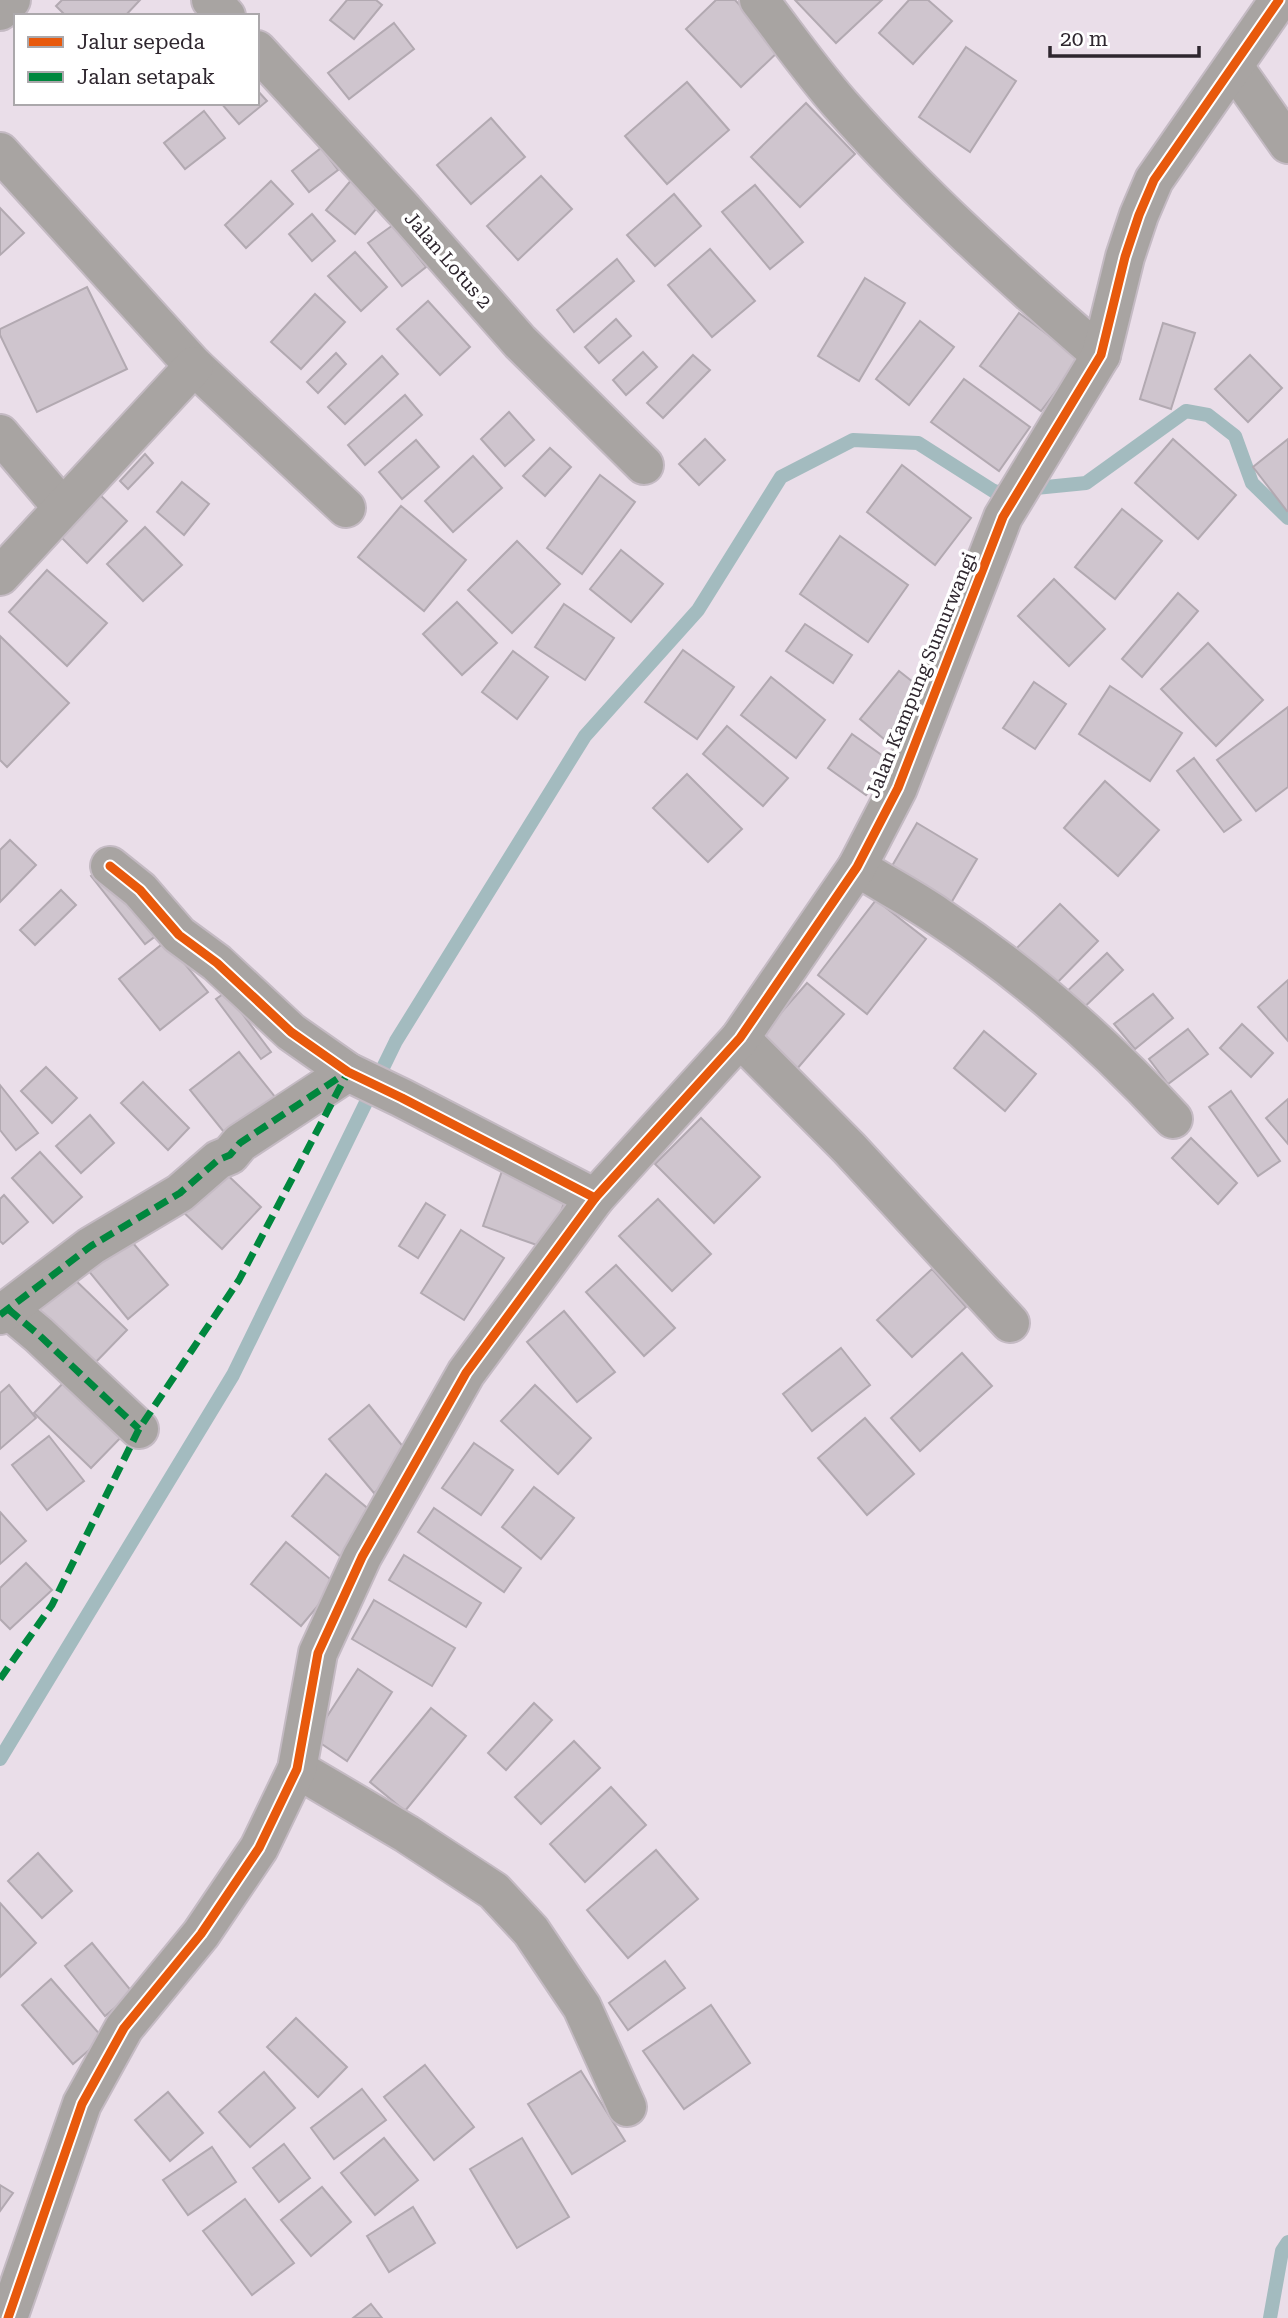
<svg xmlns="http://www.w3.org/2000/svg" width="1288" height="2318" viewBox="0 0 1288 2318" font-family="'Roboto Serif',serif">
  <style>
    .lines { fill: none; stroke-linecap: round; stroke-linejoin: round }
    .stream { stroke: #a3bbbf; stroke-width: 14 }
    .building { fill: #cfc5ce; stroke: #b2a9b1; stroke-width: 2 }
    .street-casing { stroke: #c4bac3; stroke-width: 42 }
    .street { stroke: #a8a4a2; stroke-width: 38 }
    .quiet { stroke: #00873e; stroke-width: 7; stroke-dasharray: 14 7; stroke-linecap: butt }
    .cycleway-casing { stroke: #fff; stroke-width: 13 }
    .cycleway { stroke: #e8590c; stroke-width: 9 }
    .labels { text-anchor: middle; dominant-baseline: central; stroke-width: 7; stroke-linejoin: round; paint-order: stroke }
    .street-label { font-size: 19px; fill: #2e262e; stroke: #fff }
  </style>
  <rect width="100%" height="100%" fill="#eadee9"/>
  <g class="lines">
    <g class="stream">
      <path d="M0,1759L233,1375L396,1041L585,736L698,610L781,477L853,440L918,443L995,492L1086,483L1186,411L1208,415L1235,436L1252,483L1288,518"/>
      <path d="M1270,2318L1282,2251L1288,2242"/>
    </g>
  </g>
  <g class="building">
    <path d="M62,0H140L125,16H66L56,6Z"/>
    <path d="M347,0H376L382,5L354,39L330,20Z"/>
    <path d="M716,0H735L781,49L741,87L686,29Z"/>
    <path d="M795,0H882L836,43Z"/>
    <path d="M909,0H928L952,21L913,64L879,33Z"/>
    <path d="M394,23L414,49L349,99L328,73Z"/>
    <path d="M966,47L1016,81L970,152L919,117Z"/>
    <path d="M687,82L729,130L667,184L625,136Z"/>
    <path d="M257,90L267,101L239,124L221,103H257Z"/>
    <path d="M806,103L855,154L800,207L751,157Z"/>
    <path d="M204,111L225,138L185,169L164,143Z"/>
    <path d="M491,118L525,157L471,204L437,165Z"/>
    <path d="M321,148L338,170L309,192L292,171Z"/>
    <path d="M541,176L572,209L518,260L487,226Z"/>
    <path d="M353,178L382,202L355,234L326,210Z"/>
    <path d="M271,181L293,204L246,248L225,225Z"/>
    <path d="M755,185L803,242L770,269L722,212Z"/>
    <path d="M674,194L701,226L655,266L627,235Z"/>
    <path d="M0,208L24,233L0,255Z"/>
    <path d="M312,214L335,241L312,261L289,234Z"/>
    <path d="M393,225L426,267L402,286L368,243Z"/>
    <path d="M710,249L755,301L712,337L668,285Z"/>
    <path d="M355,252L387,287L361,311L328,276Z"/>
    <path d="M617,259L634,281L574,332L557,310Z"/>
    <path d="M865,278L905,303L859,381L818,356Z"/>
    <path d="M87,287L127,369L37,412L0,335V329Z"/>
    <path d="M315,294L345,322L301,369L271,342Z"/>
    <path d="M428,301L470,347L440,375L397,329Z"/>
    <path d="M1019,313L1080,359L1041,411L980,366Z"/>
    <path d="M616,319L631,336L599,363L585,347Z"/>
    <path d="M920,321L954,347L909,405L876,379Z"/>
    <path d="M1163,323L1195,333L1171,409L1140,399Z"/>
    <path d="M643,352L657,367L626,395L613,380Z"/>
    <path d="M336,353L346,364L318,393L307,382Z"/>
    <path d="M693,355L710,370L663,418L647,403Z"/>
    <path d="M1250,355L1282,388L1248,422L1215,389Z"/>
    <path d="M382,356L398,374L345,424L328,407Z"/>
    <path d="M964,379L1030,427L999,471L931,422Z"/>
    <path d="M405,395L422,415L365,465L348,445Z"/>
    <path d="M509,412L534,440L505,466L481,439Z"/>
    <path d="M705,439L725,460L699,485L679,464Z"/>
    <path d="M1173,439L1236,495L1198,539L1135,483Z"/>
    <path d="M1288,439V510L1287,511L1253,467Z"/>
    <path d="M416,440L439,467L402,499L379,472Z"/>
    <path d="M550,448L571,467L545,496L523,476Z"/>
    <path d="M145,454L153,463L128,489L120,481Z"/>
    <path d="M473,456L502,488L453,532L425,501Z"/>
    <path d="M902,465L971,518L935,565L867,512Z"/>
    <path d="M600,475L635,502L582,574L547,548Z"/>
    <path d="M182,482L209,504L184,535L157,512Z"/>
    <path d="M96,491L127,521L87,563L56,532Z"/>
    <path d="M401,506L466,560L424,611L358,557Z"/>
    <path d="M1122,509L1162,541L1115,599L1075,567Z"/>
    <path d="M145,527L182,565L143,601L107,564Z"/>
    <path d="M840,536L908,585L868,642L800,594Z"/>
    <path d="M517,541L560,584L512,633L468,590Z"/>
    <path d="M621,550L663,584L631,622L590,589Z"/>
    <path d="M47,570L107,623L67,666L9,612Z"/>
    <path d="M1054,579L1105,629L1069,666L1018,616Z"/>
    <path d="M1178,593L1198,611L1142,677L1122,659Z"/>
    <path d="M457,602L497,643L462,675L423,634Z"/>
    <path d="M564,604L614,638L585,680L535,647Z"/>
    <path d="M805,624L852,655L833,683L786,651Z"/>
    <path d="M0,636L69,703L7,767L0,760Z"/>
    <path d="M1208,643L1263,700L1216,746L1161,689Z"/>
    <path d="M683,650L734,687L697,739L645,702Z"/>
    <path d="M513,651L548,677L517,719L482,692Z"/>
    <path d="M899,671L923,690L884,739L860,719Z"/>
    <path d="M771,677L825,720L796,758L741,715Z"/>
    <path d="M1034,682L1066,704L1035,749L1003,728Z"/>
    <path d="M1110,686L1182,733L1150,781L1079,734Z"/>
    <path d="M1288,707V787L1256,811L1217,760Z"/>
    <path d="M727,726L788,778L763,806L703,754Z"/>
    <path d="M852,734L890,761L866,795L828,768Z"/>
    <path d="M1194,758L1241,820L1224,832L1177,771Z"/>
    <path d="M687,774L742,829L708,862L653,808Z"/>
    <path d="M1105,781L1159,830L1118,876L1064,828Z"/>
    <path d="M917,823L977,859L951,903L892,866Z"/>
    <path d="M10,840L36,865L0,902V850Z"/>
    <path d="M106,864L161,932L145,944L91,876Z"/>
    <path d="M61,890L76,905L35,945L20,930Z"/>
    <path d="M876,900L926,939L867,1014L818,975Z"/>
    <path d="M1060,904L1098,941L1051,989L1013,952Z"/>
    <path d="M166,941L208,992L160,1030L119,979Z"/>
    <path d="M1107,953L1123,970L1075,1016L1059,999Z"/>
    <path d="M1288,980V1041L1258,1007Z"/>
    <path d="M807,983L844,1014L796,1070L758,1039Z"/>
    <path d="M226,992L271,1052L261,1059L216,999Z"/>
    <path d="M1153,994L1173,1018L1135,1049L1114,1024Z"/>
    <path d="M1242,1024L1273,1053L1251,1077L1220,1048Z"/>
    <path d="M1188,1029L1208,1054L1168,1084L1149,1059Z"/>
    <path d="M984,1031L1036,1074L1005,1111L954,1068Z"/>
    <path d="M239,1052L280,1103L232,1142L190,1090Z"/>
    <path d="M46,1067L77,1098L52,1123L21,1091Z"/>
    <path d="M143,1082L189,1128L168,1150L121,1103Z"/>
    <path d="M0,1085L38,1133L16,1150L0,1130Z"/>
    <path d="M1231,1091L1280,1161L1258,1176L1209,1107Z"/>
    <path d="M1288,1099V1144L1266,1118Z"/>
    <path d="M90,1115L114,1143L81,1173L56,1146Z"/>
    <path d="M701,1118L760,1177L714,1223L655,1164Z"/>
    <path d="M1191,1138L1237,1183L1218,1204L1172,1158Z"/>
    <path d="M40,1152L82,1197L53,1223L12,1178Z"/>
    <path d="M218,1166L261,1207L222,1249L179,1208Z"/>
    <path d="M502,1171L567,1194L548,1249L483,1226Z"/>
    <path d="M4,1195L28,1222L3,1244L0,1241V1199Z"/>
    <path d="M658,1199L711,1254L672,1291L619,1236Z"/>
    <path d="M426,1203L445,1215L418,1258L399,1246Z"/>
    <path d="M461,1230L504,1258L464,1320L421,1293Z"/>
    <path d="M123,1231L168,1285L128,1319L83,1264Z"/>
    <path d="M616,1265L675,1328L644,1356L586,1292Z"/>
    <path d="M932,1269L966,1307L912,1357L877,1320Z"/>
    <path d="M70,1275L127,1330L90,1368L33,1312Z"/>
    <path d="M564,1311L615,1372L577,1402L527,1342Z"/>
    <path d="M841,1348L870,1385L812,1431L783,1394Z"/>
    <path d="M962,1353L992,1386L920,1451L891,1418Z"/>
    <path d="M71,1375L128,1430L91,1468L34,1413Z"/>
    <path d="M9,1385L36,1418L0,1449V1393Z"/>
    <path d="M535,1385L591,1438L558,1474L501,1421Z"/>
    <path d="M369,1405L414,1460L374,1493L329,1439Z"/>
    <path d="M865,1418L914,1474L867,1515L818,1458Z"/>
    <path d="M49,1436L84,1481L47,1510L12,1465Z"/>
    <path d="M474,1443L513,1470L481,1515L442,1488Z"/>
    <path d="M326,1474L377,1516L342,1558L292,1516Z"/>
    <path d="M534,1487L574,1518L541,1559L502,1527Z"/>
    <path d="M434,1508L521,1568L504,1592L418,1532Z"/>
    <path d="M0,1512L26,1541L0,1564Z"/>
    <path d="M286,1542L336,1584L301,1626L251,1584Z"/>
    <path d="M404,1555L481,1603L466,1627L389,1580Z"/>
    <path d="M26,1563L52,1590L10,1629L0,1619V1588Z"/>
    <path d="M374,1600L455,1648L432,1686L352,1639Z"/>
    <path d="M358,1669L392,1692L347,1761L313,1738Z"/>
    <path d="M534,1703L552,1720L506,1770L488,1753Z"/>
    <path d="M431,1708L466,1736L405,1811L370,1782Z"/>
    <path d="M574,1741L600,1768L541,1824L515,1797Z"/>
    <path d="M611,1787L646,1825L585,1882L550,1844Z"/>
    <path d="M656,1850L698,1899L628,1958L587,1910Z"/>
    <path d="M38,1853L72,1891L42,1918L8,1881Z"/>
    <path d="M0,1903L36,1943L0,1977Z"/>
    <path d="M92,1943L133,1993L105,2016L65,1966Z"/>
    <path d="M665,1961L685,1988L628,2030L609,2003Z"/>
    <path d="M51,1979L103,2038L73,2064L22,2005Z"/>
    <path d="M711,2005L750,2063L684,2109L643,2051Z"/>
    <path d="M296,2018L347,2067L318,2097L267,2047Z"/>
    <path d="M425,2065L474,2127L434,2160L384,2097Z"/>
    <path d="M581,2071L625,2141L572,2174L528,2104Z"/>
    <path d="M264,2072L295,2108L250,2147L219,2112Z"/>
    <path d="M362,2089L386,2120L334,2159L311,2128Z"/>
    <path d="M168,2092L203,2133L170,2161L135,2120Z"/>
    <path d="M384,2138L418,2180L375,2215L341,2173Z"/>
    <path d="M522,2138L569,2217L517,2248L470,2169Z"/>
    <path d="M284,2144L310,2178L279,2202L253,2168Z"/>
    <path d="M212,2147L236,2182L188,2215L163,2180Z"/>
    <path d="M0,2185L13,2193L0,2211Z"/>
    <path d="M322,2187L351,2222L311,2256L281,2220Z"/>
    <path d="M245,2199L294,2263L252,2295L203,2231Z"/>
    <path d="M413,2207L435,2243L389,2272L367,2236Z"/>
    <path d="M371,2304L382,2318H353Z"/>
  </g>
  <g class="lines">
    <g class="street-casing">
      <g id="street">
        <path d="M211,0L226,16"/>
        <path d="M759,0C786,35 812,72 841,105C920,195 1010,276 1101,355"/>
        <path d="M0,11L11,0"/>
        <path d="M257,50L404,210L520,342L644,465"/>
        <path d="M1234,67L1288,144"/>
        <path d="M0,152L194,366L346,508"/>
        <path d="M0,434L62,507"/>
        <path d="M0,576L194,366"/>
        <path d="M110,866L140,890L179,935L217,963L291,1032L348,1072L402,1098L595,1198"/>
        <path d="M857,867C884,884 913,899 939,917C1025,974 1103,1043 1173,1119"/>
        <path d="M740,1038L849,1148L1010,1323"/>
        <path d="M8,1309L39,1335L139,1429"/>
        <path d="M0,1315L91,1246L180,1193L218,1160L230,1155L240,1143L348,1072"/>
        <path d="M297,1769L407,1834L494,1891L531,1931L582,2007L627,2107"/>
        <path d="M8,2318L82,2104L124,2028L201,1934L259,1848L297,1769L318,1653L362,1557L466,1373L595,1198L740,1038L857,867L898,788L1003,517L1101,355L1125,257L1139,215L1154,180L1279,0"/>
      </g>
    </g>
    <use href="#street" class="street"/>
    <g class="quiet">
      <path d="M8,1309L39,1335L139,1429"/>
      <path d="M0,1315L91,1246L180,1193L218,1160L230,1155L240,1143L346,1073"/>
      <path d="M0,1679L52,1605L139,1429L239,1280L348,1072"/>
    </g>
    <g class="cycleway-casing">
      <g id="cycleway">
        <path d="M110,866L140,890L179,935L217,963L291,1032L348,1072L402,1098L595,1198"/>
        <path d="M8,2318L82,2104L124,2028L201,1934L259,1848L297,1769L318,1653L362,1557L466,1373L595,1198L740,1038L857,867L898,788L1003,517L1101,355L1125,257L1139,215L1154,180L1279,0"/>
      </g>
    </g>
    <use href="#cycleway" class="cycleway"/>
  </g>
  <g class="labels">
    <g class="street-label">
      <text transform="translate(448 260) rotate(49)">Jalan Lotus 2</text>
      <text transform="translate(921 675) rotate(-68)">Jalan Kampung Sumurwangi</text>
    </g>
  </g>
  <rect x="14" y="14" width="245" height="91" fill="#ffffff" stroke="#aba8ab" stroke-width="2"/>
  <rect x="28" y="37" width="35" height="10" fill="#e8590c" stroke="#aba8ab" stroke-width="2"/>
  <text x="77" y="49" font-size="21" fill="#2e262e">Jalur sepeda</text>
  <rect x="28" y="72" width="35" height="10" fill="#00873e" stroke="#aba8ab" stroke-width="2"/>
  <text x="77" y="84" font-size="21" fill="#2e262e">Jalan setapak</text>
  <path d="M1050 46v10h149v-10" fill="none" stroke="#2e262e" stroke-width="3.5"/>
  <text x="1060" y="46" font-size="21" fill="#2e262e" stroke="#ffffff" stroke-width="5" paint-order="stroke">20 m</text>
</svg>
